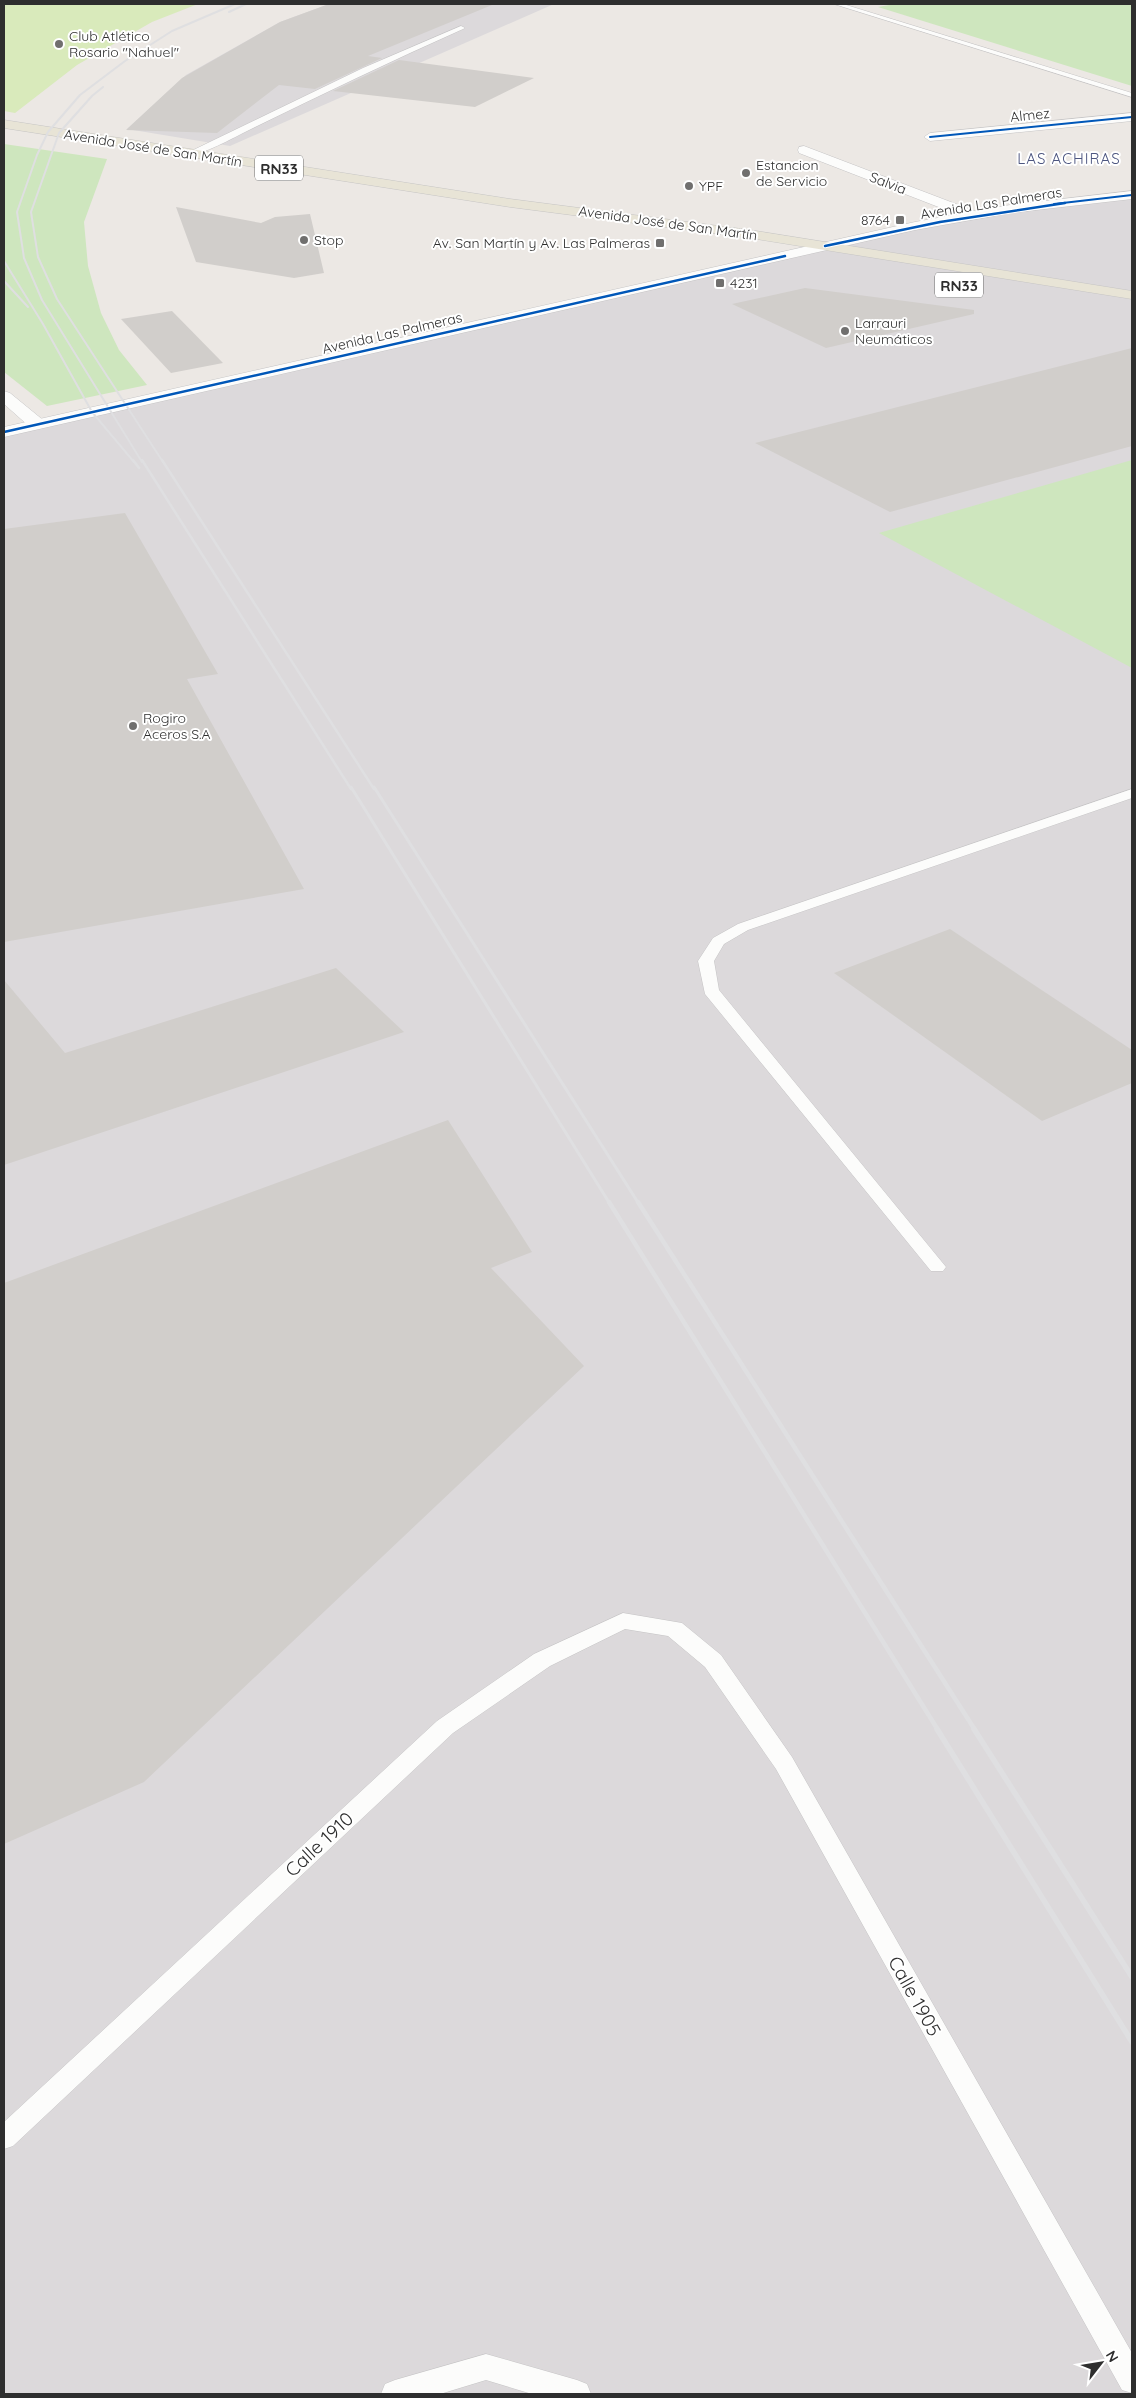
<svg xmlns="http://www.w3.org/2000/svg" width="1136" height="2398" viewBox="0 0 1136 2398" font-family="Quicksand,sans-serif">
  <style>
    .industrial { fill: #dcd9db }
    .green { fill: #cee6be }
    .pitch { fill: #d9eabb }
    .building { fill: #d1cecb }
    .lines { fill: none; stroke-linecap: round; stroke-linejoin: round }
    .lane-casing { stroke: #c5c4c5; stroke-width: 1 }
    .street-casing { stroke: #c5c4c5; stroke-width: 1 }
    .secondary-casing { stroke: #c5c4c5; stroke-width: 1 }
    .primary-casing { stroke: #c6c5c4; stroke-width: 1 }
    .lane { fill: #fcfcfb; fill-rule: evenodd }
    .street { fill: #fcfcfb; fill-rule: evenodd }
    .secondary { fill: #fcfcfb; fill-rule: evenodd }
    .primary { fill: #e8e4d6; fill-rule: evenodd }
    .rail-far4 { stroke: #dfdfe1; stroke-width: 2 }
    .rail-far3 { stroke: #dfdfe1; stroke-width: 2.5 }
    .rail-far2 { stroke: #dfdfe1; stroke-width: 3 }
    .rail-far1 { stroke: #dfdfe1; stroke-width: 4.5 }
    .rail { stroke: #dfdfe1; stroke-width: 5.5 }
    .cycleway-far1-casing { stroke: #fff; stroke-width: 3 }
    .cycleway-casing { stroke: #fff; stroke-width: 4.5 }
    .cycleway-far1 { stroke: #0057b8; stroke-width: 2 }
    .cycleway { stroke: #0057b8; stroke-width: 2.5 }
    .poi-dot { fill: #706f6e; stroke: #fff; stroke-width: 2 }
    .labels { text-anchor: middle; dominant-baseline: central; stroke-width: 4; stroke-linejoin: round; paint-order: stroke }
    .far-poi-label { font-size: 14px; fill: #2e2e2e; stroke: #fff; text-anchor: start }
    .far-street-label { font-size: 14px; fill: #2e2e2e; stroke: #fff }
    .far-neighbourhood-label { font-size: 15px; letter-spacing: 1px; fill: #4d5680; stroke: #fff }
    .shield { fill: #fff; stroke: #6d6d6d; stroke-width: 1 }
    .shield-label { font-size: 15px; font-weight: bold; fill: #2e2e2e }
    .near-street-label { font-size: 19px; fill: #2e2e2e; stroke: #fff }
  </style>
  <rect width="100%" height="100%" fill="#ece8e4"/>
  <g class="industrial">
    <path d="M329,4H554L230,146L127,129L186,75L280,22Z"/>
    <path d="M1132,195V2394H4V432L915,226Z"/>
  </g>
  <g class="green">
    <path d="M895,4H1132V86L878,7Z"/>
    <path d="M4,144L107,159L84,222L88,266L101,313L119,350L147,385L47,406L4,372Z"/>
    <path d="M1132,460V668L879,533Z"/>
  </g>
  <path class="pitch" d="M4,4H198L152,22L77,65L15,113L4,111Z"/>
  <g class="building">
    <path d="M329,4L492,5L368,56L382,58L315,89L279,85L217,133L126,130L182,78L280,22Z"/>
    <path d="M399,60L534,78L475,107L333,91Z"/>
    <path d="M176,207L261,223L275,217L310,214L324,273L294,278L196,262Z"/>
    <path d="M805,288L974,310V314L826,348L732,304Z"/>
    <path d="M172,311L223,363L171,373L121,319Z"/>
    <path d="M1132,348V446L890,512L755,443Z"/>
    <path d="M125,513L218,674L187,679L304,889L4,942V529Z"/>
    <path d="M950,929L1132,1050V1083L1042,1121L834,973Z"/>
    <path d="M336,968L404,1032L4,1165V980L65,1053Z"/>
    <path d="M448,1120L532,1252L491,1268L584,1366L144,1782L4,1844V1283Z"/>
  </g>
  <g class="lines">
    <g class="lane-casing">
      <g id="lane">
        <path d="M834,4H843L1132,93V97Z"/>
        <path d="M461,26L465,28L463,29C389,62 316,97 243,133C233,138 193,160 185,154L363,68Z"/>
        <path d="M1132,789V798L748,930L724,944L714,961L719,990L946,1267L943,1271H931L705,994L698,961L713,938L738,924Z"/>
        <path d="M623,1613L682,1623L721,1655L792,1757L1132,2353V2393L1122,2390L776,1769L705,1667L668,1636L625,1629L550,1666L453,1733L13,2146L4,2149V2122L437,1721L534,1654Z"/>
        <path d="M486,2354L577,2380L587,2384L591,2394H532L486,2380L440,2394H381L385,2384L395,2380Z"/>
      </g>
    </g>
    <g class="street-casing">
      <g id="street">
        <path d="M1132,113V121L930,141L924,137L930,133Z"/>
        <path d="M804,146L977,212L979,215L977,218H967L799,153L798,150L799,147Z"/>
        <path d="M4,391L10,393L43,420L45,424L43,428H31L4,404Z"/>
      </g>
    </g>
    <g class="secondary-casing">
      <path id="secondary" d="M1132,191V199L1010,213L915,230L4,437V427L915,222L1010,205Z"/>
    </g>
    <g class="primary-casing">
      <path id="primary" d="M4,120L510,199L750,230L1132,291V299L750,238L510,207L4,128Z"/>
    </g>
    <use href="#lane" class="lane"/>
    <use href="#street" class="street"/>
    <use href="#secondary" class="secondary"/>
    <use href="#primary" class="primary"/>
    <g class="rail-far4">
      <path d="M229,12L246,4"/>
      <path d="M103,87L92,96L59,133L31,212L38,257L57,299L163,462"/>
      <path d="M4,261L43,324L92,412L134,462"/>
      <path d="M4,281L28,307"/>
      <path d="M142,462L42,300L24,258L17,212L37,155L48,132L80,95L125,61L172,31L235,4"/>
    </g>
    <g class="rail-far3">
      <path d="M133,460L139,468"/>
      <path d="M142,460L351,789"/>
      <path d="M162,460L374,789"/>
    </g>
    <g class="rail-far2">
      <path d="M351,787L610,1204"/>
      <path d="M374,787L639,1204"/>
    </g>
    <g class="rail-far1">
      <path d="M609,1202L938,1730"/>
      <path d="M638,1202L975,1730"/>
    </g>
    <g class="rail">
      <path d="M937,1729L1132,2042"/>
      <path d="M974,1729L1132,1977"/>
    </g>
    <g class="cycleway-far1-casing">
      <g id="cycleway-far1">
        <path d="M930,137L1132,117"/>
        <path d="M1054,204L1132,195"/>
      </g>
    </g>
    <g class="cycleway-casing">
      <g id="cycleway">
        <path d="M825,246L940,222L1065,203"/>
        <path d="M4,432L785,256"/>
      </g>
    </g>
    <use href="#cycleway-far1" class="cycleway-far1"/>
    <use href="#cycleway" class="cycleway"/>
  </g>
  <g class="poi-dot">
    <circle cx="59" cy="44" r="5"/>
    <circle cx="746" cy="173" r="5"/>
    <circle cx="689" cy="186" r="5"/>
    <rect x="895" y="215" width="10" height="10" rx="2.5"/>
    <circle cx="304" cy="240" r="5"/>
    <rect x="655" y="238" width="10" height="10" rx="2.5"/>
    <rect x="715" y="278" width="10" height="10" rx="2.5"/>
    <circle cx="845" cy="331" r="5"/>
    <circle cx="133" cy="726" r="5"/>
  </g>
  <g class="labels">
    <g class="far-poi-label">
      <text x="69" y="36">Club Atlético<tspan x="69" dy="16">Rosario "Nahuel"</tspan></text>
      <text x="756" y="165">Estancion<tspan x="756" dy="16">de Servicio</tspan></text>
      <text x="699" y="186">YPF</text>
      <text x="890" y="220" text-anchor="end">8764</text>
      <text x="314" y="240">Stop</text>
      <text x="650" y="243" text-anchor="end">Av. San Martín y Av. Las Palmeras</text>
      <text x="730" y="283">4231</text>
      <text x="855" y="323">Larrauri<tspan x="855" dy="16">Neumáticos</tspan></text>
      <text x="143" y="718">Rogiro<tspan x="143" dy="16">Aceros S.A</tspan></text>
    </g>
    <g class="far-street-label">
      <text transform="translate(1030 115) rotate(-6)">Almez</text>
      <text transform="translate(153 148) rotate(9)">Avenida José de San Martín</text>
      <text transform="translate(888 183) rotate(21)">Salvia</text>
      <text transform="translate(991 203) rotate(-9)">Avenida Las Palmeras</text>
      <text transform="translate(668 223) rotate(8)">Avenida José de San Martín</text>
      <text transform="translate(392 333) rotate(-13)">Avenida Las Palmeras</text>
    </g>
    <g class="far-neighbourhood-label">
      <text x="1069" y="158">LAS ACHIRAS</text>
    </g>
    <g class="shield">
      <rect x="255" y="155.5" width="48" height="25" rx="4"/>
      <rect x="935" y="272.5" width="48" height="25" rx="4"/>
    </g>
    <g class="shield-label">
      <text x="279" y="168">RN33</text>
      <text x="959" y="285">RN33</text>
    </g>
    <g class="near-street-label">
      <text transform="translate(319 1844) rotate(-43)">Calle 1910</text>
      <text transform="translate(915 1996) rotate(61)">Calle 1905</text>
    </g>
  </g>
  <rect width="1136" height="2398" fill="none" stroke="#2e2e2e" stroke-width="10"/>
  <g transform="translate(1101 2363) rotate(59)" stroke="#ffffff" stroke-width="4" paint-order="stroke">
  <path d="M0-4L9 19L0 12L-9 19Z" fill="#2e2e2e"/>
  <text y="-8" font-size="14" font-weight="bold" text-anchor="middle" fill="#2e2e2e">N</text>
  </g>
</svg>
